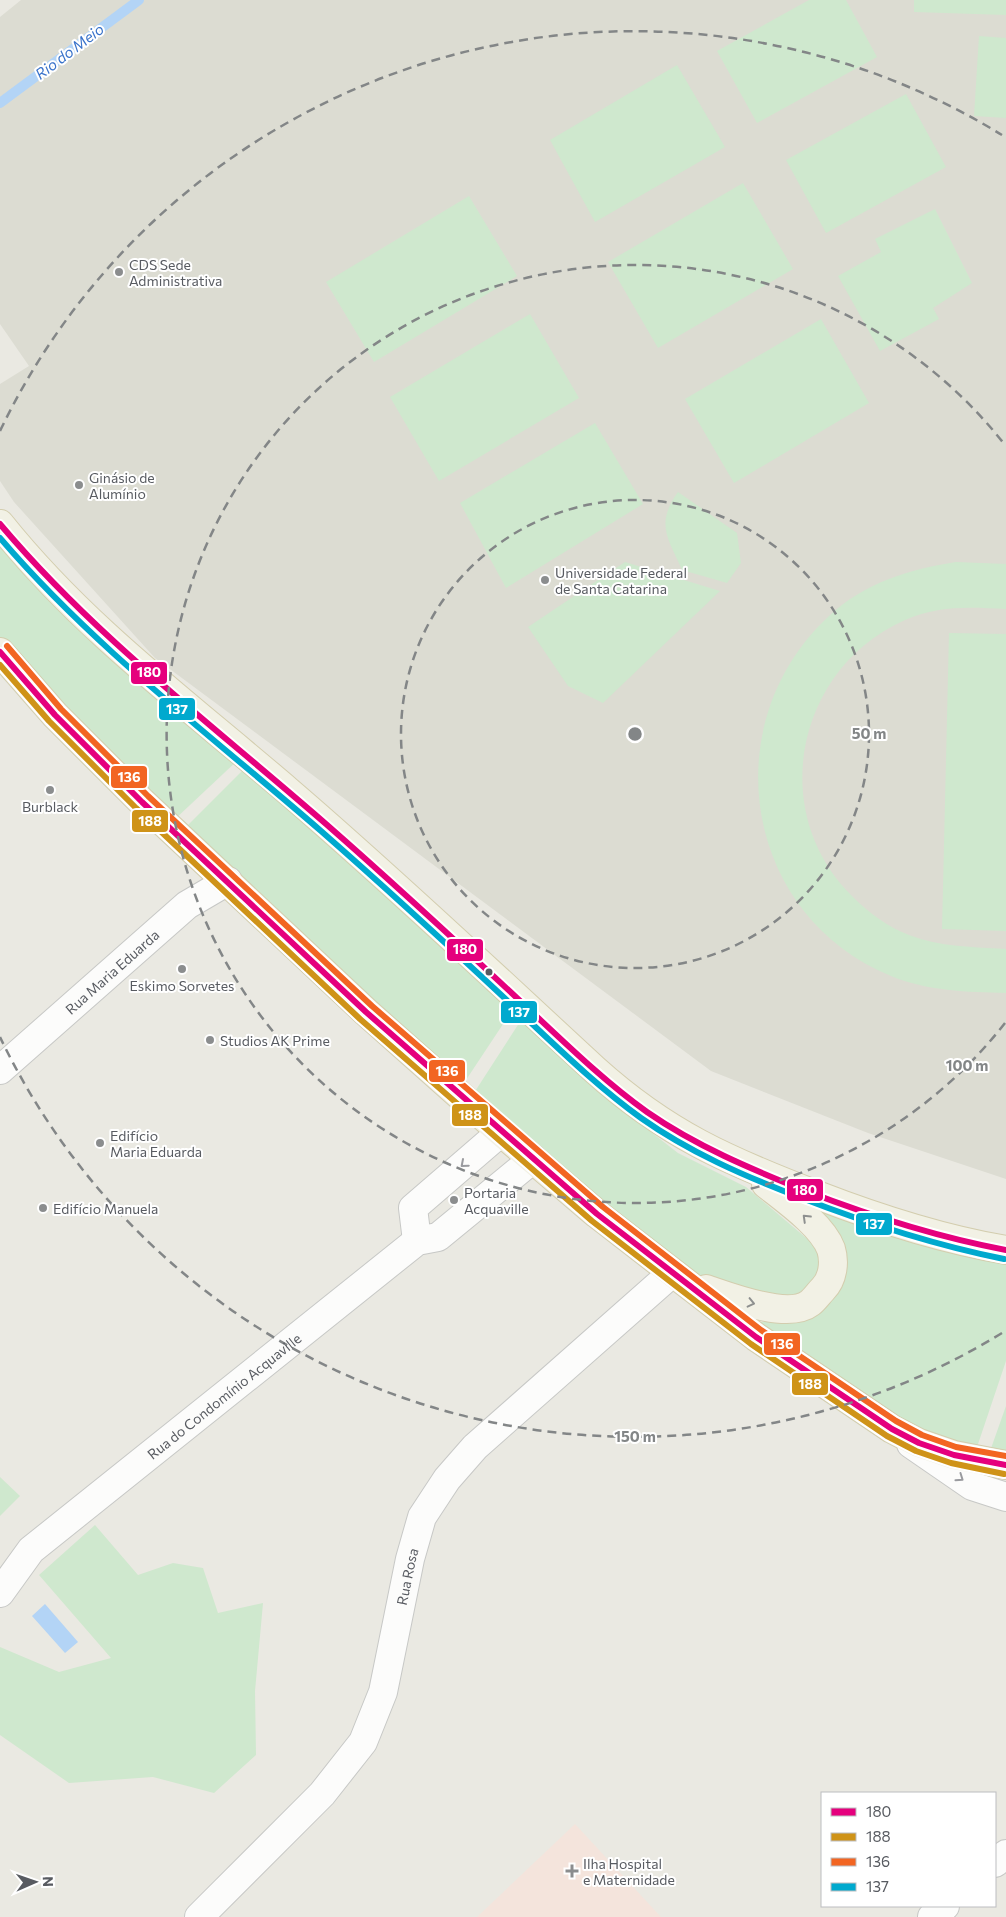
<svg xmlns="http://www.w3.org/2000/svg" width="1006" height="1917" viewBox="0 0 1006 1917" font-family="Commissioner,sans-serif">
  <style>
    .education { fill: #dcdcd2 }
    .medical { fill: #f4e4dc }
    .green { fill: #cfe8ce }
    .water { fill: #b3d4f6 }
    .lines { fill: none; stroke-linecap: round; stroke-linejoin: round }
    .stream { stroke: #b3d4f6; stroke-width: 10 }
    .minor-casing { stroke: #c7c8c6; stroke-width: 30 }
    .major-casing { stroke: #d3cdae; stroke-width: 30 }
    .minor { stroke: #fcfcfb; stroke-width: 28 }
    .major { stroke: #f2f1e5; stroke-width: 28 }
    .bus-1-casing { stroke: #fff; stroke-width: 10 }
    .bus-2-casing { stroke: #fff; stroke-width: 10 }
    .bus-3-casing { stroke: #fff; stroke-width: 10 }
    .bus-4-casing { stroke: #fff; stroke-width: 10 }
    .bus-1 { stroke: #e5007d; stroke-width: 6 }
    .bus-2 { stroke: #cf9318; stroke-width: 6 }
    .bus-3 { stroke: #f26522; stroke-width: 6 }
    .bus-4 { stroke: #00a9ce; stroke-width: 6 }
    .oneway { stroke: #9a9b9f }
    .oneway2 { stroke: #8e908f }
    .ring { fill: none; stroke: #838687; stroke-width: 2.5; stroke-dasharray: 9 6 }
    .poi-dot { fill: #8b8d8e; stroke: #fff; stroke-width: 2 }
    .bus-dot { fill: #585b61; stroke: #fff; stroke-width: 2 }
    .labels { text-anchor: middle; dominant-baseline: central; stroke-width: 4; stroke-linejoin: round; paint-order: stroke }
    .poi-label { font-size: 14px; fill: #585b61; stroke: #fff; text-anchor: start }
    .street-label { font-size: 14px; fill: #585b61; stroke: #fff }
    .water-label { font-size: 15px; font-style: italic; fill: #3872ca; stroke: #fff }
    .centre { fill: #838687; stroke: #fff; stroke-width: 2.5 }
    .ring-label { font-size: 15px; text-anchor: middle; font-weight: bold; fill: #838687; stroke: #fff; stroke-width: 4; stroke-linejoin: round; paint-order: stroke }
    .line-badge { stroke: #fff; stroke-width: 2 }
    .badge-label { font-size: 14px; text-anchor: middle; font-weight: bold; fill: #fff }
  </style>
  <rect width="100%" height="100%" fill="#eae9e2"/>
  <path class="education" d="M21,0H1006V1179L868,1133L711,1071L155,658L14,502L0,481V384L29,366L0,324V17Z"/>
  <path class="medical" d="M575,1824L661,1917H477Z"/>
  <g class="green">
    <path d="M809,0H846L877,57L757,123L717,51Z"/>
    <path d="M914,0H1006V15L914,12Z"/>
    <path d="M979,36L1006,38V118L974,116Z"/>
    <path d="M677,65L725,147L595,222L550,140Z"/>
    <path d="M906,94L946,167L826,233L786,160Z"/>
    <path d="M743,183L793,269L658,348L608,262Z"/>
    <path d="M469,196L517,276L374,362L326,282Z"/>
    <path d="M935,209L972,283L933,308L939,319L880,351L838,276L881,252L875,239Z"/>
    <path d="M530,314L579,398L439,481L390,397Z"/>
    <path d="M821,319L869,403L734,483L685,399Z"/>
    <path d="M595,423L643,504L506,588L460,503Z"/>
    <path d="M678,492L737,533L741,563L727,583L682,570C668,538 655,524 678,492Z"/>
    <path d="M0,538L239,759L174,820L0,641Z"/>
    <path d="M625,562L720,591L603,703L568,686L528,627Z"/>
    <path d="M956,562L1006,564V609C971,607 938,605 905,620C796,668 766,813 853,897C869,913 888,927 909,935C940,947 973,947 1006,949V993C967,992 927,991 891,976C742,915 714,722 829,616C864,583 910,569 956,562Z"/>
    <path d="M949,633L1006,634V931L942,929Z"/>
    <path d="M246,767L515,1006L462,1086L183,830Z"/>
    <path d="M525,1014L629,1115L678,1153L746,1187L818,1248L820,1275L806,1295L784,1300L740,1291L686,1269L472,1096Z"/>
    <path d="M804,1204L1006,1262V1361L976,1450L935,1437L893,1417L759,1322C806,1323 807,1319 839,1286Z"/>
    <path d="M1006,1406V1456L989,1454Z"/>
    <path d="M0,1477L20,1496L0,1516Z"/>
    <path d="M95,1525L138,1575L173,1563L203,1568L218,1613L263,1603L255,1691L256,1755L214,1793L153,1777L69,1783L0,1735V1647L59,1672L111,1658L39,1575Z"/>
  </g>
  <path class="water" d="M45,1604L78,1642L65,1653L32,1616Z"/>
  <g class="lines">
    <path class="stream" d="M0,103L139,0"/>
    <g class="minor-casing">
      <g id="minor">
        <path id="s1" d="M0,1070L187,905L228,881"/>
        <path d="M417,1241L413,1208L501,1132"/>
        <path d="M911,1444L972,1486L1006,1497"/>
        <path id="s2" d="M0,1593L31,1550L417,1241L438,1237L533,1159"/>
        <path d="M995,1863L1006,1854"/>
        <path id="s3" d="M199,1917L322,1794L363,1742L383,1692L410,1559L422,1517L447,1479L475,1447L672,1273"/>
        <path d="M932,1917L945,1906"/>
      </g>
    </g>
    <g class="major-casing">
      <g id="major">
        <path d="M0,524C83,628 188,705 288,791C393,881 493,976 594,1069C666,1134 728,1161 817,1195C879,1219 941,1239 1006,1250"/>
        <path d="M0,652L55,715L142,802L366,1012L501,1132L597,1214L756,1337L892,1429L919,1443L954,1455L1006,1465"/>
        <path d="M706,1289C730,1297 788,1320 810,1303C815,1299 819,1293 823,1289C833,1279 835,1262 831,1249C822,1225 786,1200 766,1184"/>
      </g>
    </g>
    <use href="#minor" class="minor"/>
    <use href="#major" class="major"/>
    <g class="bus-1-casing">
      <g id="bus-1">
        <path d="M0,524C96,638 214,726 326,824C391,881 455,940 518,999C560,1038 601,1079 647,1112C696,1146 751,1169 806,1191C871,1216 937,1237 1006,1250"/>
        <path d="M0,652L55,715L142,802L366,1012L597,1214L756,1337L892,1429L919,1443L954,1455L1006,1465"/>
      </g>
    </g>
    <g class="bus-2-casing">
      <path id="bus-2" d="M0,665L49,721L136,808L360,1019L592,1221L751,1344L887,1436L916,1451L951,1463L1004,1474"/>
    </g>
    <g class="bus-3-casing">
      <path id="bus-3" d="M7,646L61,709L148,796L372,1006L603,1207L761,1330L896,1421L922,1435L956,1447L1006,1456"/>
    </g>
    <g class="bus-4-casing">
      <path id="bus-4" d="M0,538C95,649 212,736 321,831C386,888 450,947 513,1006C554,1044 595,1085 641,1118C689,1152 744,1176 799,1197C866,1223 934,1245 1004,1259"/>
    </g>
    <use href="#bus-1" class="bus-1"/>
    <use href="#bus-2" class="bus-2"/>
    <use href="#bus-3" class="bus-3"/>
    <use href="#bus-4" class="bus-4"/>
  </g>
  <defs><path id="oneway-chevron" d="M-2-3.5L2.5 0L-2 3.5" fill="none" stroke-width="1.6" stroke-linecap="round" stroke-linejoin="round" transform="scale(1.25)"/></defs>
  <g class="oneway">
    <use href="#oneway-chevron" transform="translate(464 1164) rotate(139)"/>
    <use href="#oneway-chevron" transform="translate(960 1478) rotate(35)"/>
  </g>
  <g class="oneway2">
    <use href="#oneway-chevron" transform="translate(806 1218) rotate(-136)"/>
    <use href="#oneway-chevron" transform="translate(751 1303) rotate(13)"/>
  </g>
  <g class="ring">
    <circle cx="635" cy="734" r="234"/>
    <path d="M1005 1023A469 469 0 1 1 1005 445"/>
    <path d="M1002 1333A703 703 0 0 1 0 1037M0 431A703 703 0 0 1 1002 135"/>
  </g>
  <g class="poi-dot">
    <circle cx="119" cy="272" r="5"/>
    <circle cx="79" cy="485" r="5"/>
    <circle cx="545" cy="580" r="5"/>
    <circle cx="50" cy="790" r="5"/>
    <circle cx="182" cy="969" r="5"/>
    <circle cx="210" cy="1040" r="5"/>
    <circle cx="100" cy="1143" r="5"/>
    <circle cx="454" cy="1200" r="5"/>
    <circle cx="43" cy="1208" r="5"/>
    <path d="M569.5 1863.5h5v5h5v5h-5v5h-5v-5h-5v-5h5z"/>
  </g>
  <circle class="bus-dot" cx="489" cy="972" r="4.5"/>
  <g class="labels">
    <g class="poi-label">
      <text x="129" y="264">CDS Sede<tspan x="129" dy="16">Administrativa</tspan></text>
      <text x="89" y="477">Ginásio de<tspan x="89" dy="16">Alumínio</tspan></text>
      <text x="555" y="572">Universidade Federal<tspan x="555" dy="16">de Santa Catarina</tspan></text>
      <text x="50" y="806" text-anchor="middle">Burblack</text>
      <text x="182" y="985" text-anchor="middle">Eskimo Sorvetes</text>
      <text x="220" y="1040">Studios AK Prime</text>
      <text x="110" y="1135">Edifício<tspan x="110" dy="16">Maria Eduarda</tspan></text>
      <text x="464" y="1192">Portaria<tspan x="464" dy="16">Acquaville</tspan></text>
      <text x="53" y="1208">Edifício Manuela</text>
      <text x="583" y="1863">Ilha Hospital<tspan x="583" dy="16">e Maternidade</tspan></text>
    </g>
    <g class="street-label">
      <text stroke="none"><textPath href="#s1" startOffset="149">Rua Maria Eduarda</textPath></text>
      <text stroke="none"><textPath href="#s2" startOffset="300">Rua do Condomínio Acquaville</textPath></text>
      <text stroke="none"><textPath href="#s3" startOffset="412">Rua Rosa</textPath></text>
    </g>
    <g class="water-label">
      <text transform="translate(69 51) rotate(-37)">Rio do Meio</text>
    </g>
  </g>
  <circle cx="635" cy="734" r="8" class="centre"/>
  <g class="ring-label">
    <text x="869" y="739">50 m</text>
    <text x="967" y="1071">100 m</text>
    <text x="635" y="1442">150 m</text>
  </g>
  <g class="line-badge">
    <rect x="130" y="661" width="38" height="24" rx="5" fill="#e5007d"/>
    <rect x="158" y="697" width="38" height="24" rx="5" fill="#00a9ce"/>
    <rect x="110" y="765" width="38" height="24" rx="5" fill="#f26522"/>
    <rect x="131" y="809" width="38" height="24" rx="5" fill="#cf9318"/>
    <rect x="446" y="938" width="38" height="24" rx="5" fill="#e5007d"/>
    <rect x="500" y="1000" width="38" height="24" rx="5" fill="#00a9ce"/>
    <rect x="428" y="1059" width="38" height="24" rx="5" fill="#f26522"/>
    <rect x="451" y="1103" width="38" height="24" rx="5" fill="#cf9318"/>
    <rect x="786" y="1178" width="38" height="24" rx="5" fill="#e5007d"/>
    <rect x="855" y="1212" width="38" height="24" rx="5" fill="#00a9ce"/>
    <rect x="763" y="1332" width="38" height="24" rx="5" fill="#f26522"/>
    <rect x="791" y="1372" width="38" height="24" rx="5" fill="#cf9318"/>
  </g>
  <g class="badge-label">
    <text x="149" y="677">180</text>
    <text x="177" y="714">137</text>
    <text x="129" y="782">136</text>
    <text x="150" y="826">188</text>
    <text x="465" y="954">180</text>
    <text x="519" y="1017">137</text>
    <text x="447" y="1076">136</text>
    <text x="470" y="1120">188</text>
    <text x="805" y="1195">180</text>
    <text x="874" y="1229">137</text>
    <text x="782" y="1349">136</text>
    <text x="810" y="1389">188</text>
  </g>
  <rect x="821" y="1792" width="175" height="115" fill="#ffffff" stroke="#bcbdc0"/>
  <rect x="831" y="1808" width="25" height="8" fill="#e5007d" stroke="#bcbdc0"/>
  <text x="866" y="1817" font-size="15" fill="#585b61">180</text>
  <rect x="831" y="1833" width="25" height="8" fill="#cf9318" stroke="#bcbdc0"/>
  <text x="866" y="1842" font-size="15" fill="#585b61">188</text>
  <rect x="831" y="1858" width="25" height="8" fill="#f26522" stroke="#bcbdc0"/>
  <text x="866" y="1867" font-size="15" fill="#585b61">136</text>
  <rect x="831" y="1883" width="25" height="8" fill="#00a9ce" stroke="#bcbdc0"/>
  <text x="866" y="1892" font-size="15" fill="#585b61">137</text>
  <g transform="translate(35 1882) rotate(88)" stroke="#ffffff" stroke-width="4" paint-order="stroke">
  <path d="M0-4L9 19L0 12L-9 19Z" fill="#585b61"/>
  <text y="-8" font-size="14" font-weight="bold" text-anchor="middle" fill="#585b61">N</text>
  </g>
</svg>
